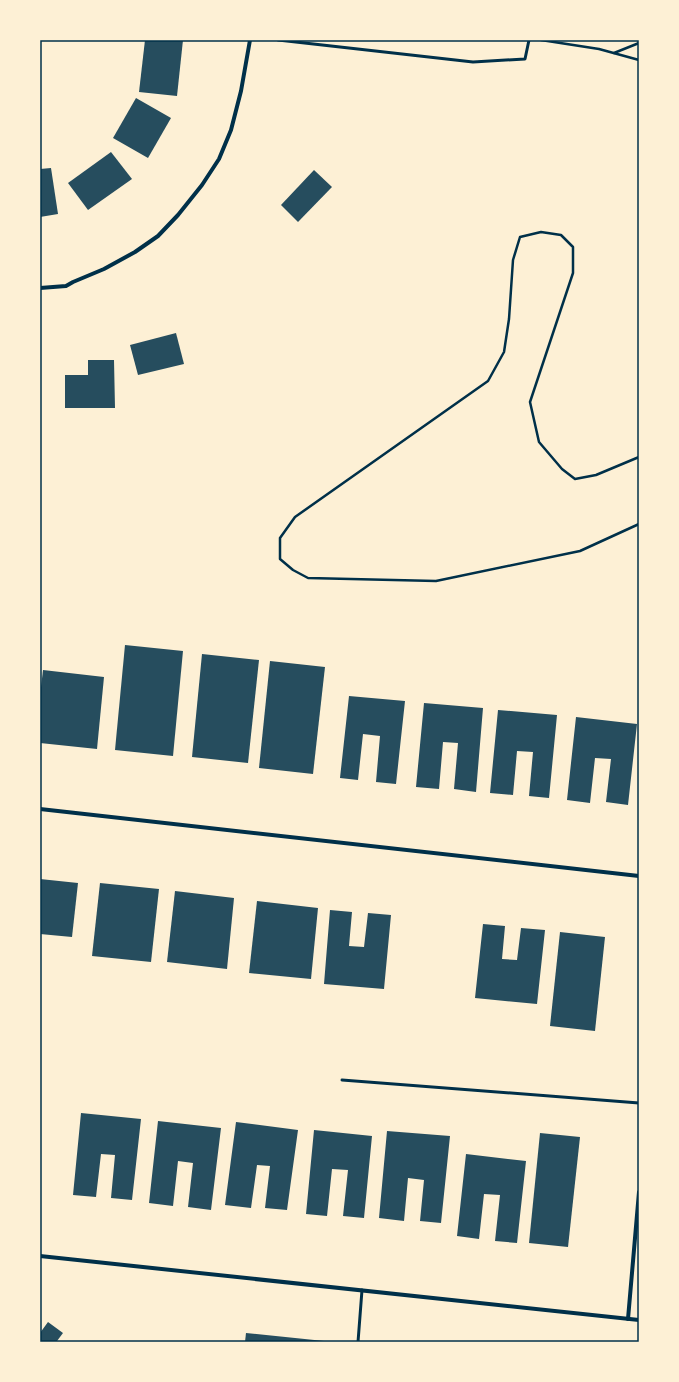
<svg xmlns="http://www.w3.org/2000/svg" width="679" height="1382" viewBox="0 0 679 1382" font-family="'Sofia Sans Condensed',sans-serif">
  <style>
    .building { fill: #264d5e }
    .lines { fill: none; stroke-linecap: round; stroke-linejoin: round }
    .path { stroke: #003049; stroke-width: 2.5 }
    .service { stroke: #003049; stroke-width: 3 }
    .minor { stroke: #003049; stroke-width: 4 }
    .neatline { fill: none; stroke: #003049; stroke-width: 1.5 }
  </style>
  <rect width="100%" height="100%" fill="#fdf0d5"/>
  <g class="building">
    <path d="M145,40H183L177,96L139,92Z"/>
    <path d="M136,98L171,118L148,158L113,138Z"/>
    <path d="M111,152L132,179L88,210L68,183Z"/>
    <path d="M51,168L58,214L40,217V169Z"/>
    <path d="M314,170L332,187L298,222L281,205Z"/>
    <path d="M176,333L184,364L138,375L130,345Z"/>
    <path d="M88,360H114L115,408H65V375H88Z"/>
    <path d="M125,645L183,651L173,756L115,750Z"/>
    <path d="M202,654L259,660L248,763L192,757Z"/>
    <path d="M270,661L325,667L313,774L259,768Z"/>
    <path d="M43,670L104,677L97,749L40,743V696Z"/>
    <path d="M349,696L405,701L396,784L376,782L380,736L363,734L358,780L340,778Z"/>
    <path d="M424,703L483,708L476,792L454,789L458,743L443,742L439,789L416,787Z"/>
    <path d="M498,710L557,715L549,798L529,796L533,752L517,751L513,795L490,793Z"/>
    <path d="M576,717L637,724L628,805L606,802L611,759L595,758L590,803L567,800Z"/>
    <path d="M40,879L78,883L72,937L40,934Z"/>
    <path d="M100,883L159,889L151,962L92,956Z"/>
    <path d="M175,891L234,898L227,969L167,962Z"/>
    <path d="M257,901L318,908L311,979L249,973Z"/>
    <path d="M330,910L352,912L349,946L364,947L368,913L391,915L384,989L324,984Z"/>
    <path d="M483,924L505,926L502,959L517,960L521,928L545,930L537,1004L475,998Z"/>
    <path d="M560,932L605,937L595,1031L550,1026Z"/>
    <path d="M81,1113L141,1119L132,1200L111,1198L115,1155L101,1154L96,1197L73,1195Z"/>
    <path d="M158,1121L221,1128L211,1210L188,1207L193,1163L178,1161L173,1206L149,1203Z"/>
    <path d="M236,1122L298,1130L287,1210L265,1208L270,1166L257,1165L251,1208L225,1205Z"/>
    <path d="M314,1130L372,1136L364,1218L343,1216L348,1170L332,1169L327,1216L306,1214Z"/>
    <path d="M387,1131L450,1136L441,1223L420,1221L424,1180L408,1178L404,1221L379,1218Z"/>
    <path d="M540,1133L580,1137L568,1247L529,1243Z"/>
    <path d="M466,1154L526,1161L517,1243L495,1241L500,1195L484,1194L479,1239L457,1236Z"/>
    <path d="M48,1322L63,1333L57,1341L58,1342H40V1333Z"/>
    <path d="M246,1333L324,1341V1342H245Z"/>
  </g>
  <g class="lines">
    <g class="path">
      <path d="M541,40L599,49L639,60"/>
      <path d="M614,53L639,43"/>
      <path d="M639,457L596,475L575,479L562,469L539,442L530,402L573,273V247L561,235L541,232L520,237L513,260L509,319L504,352L488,381L295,517L280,538V559L293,570L308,578L436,581L580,551L639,524"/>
    </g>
    <g class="service">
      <path d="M278,40L473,62L525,59L529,40"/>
      <path d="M342,1080L639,1103"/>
      <path d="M358,1342L362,1290"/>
    </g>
    <g class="minor">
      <path d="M40,288L66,286L73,282L104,269L135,252L158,236L178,215L202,185L219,159L231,130L241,91L250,40"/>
      <path d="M40,809L639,876"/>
      <path d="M40,1256L639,1320"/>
      <path d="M628,1319L639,1192"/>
    </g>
  </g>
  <rect width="679" height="1382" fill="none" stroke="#fdf0d5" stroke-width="82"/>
  <rect x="41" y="41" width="597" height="1300" class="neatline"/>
</svg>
